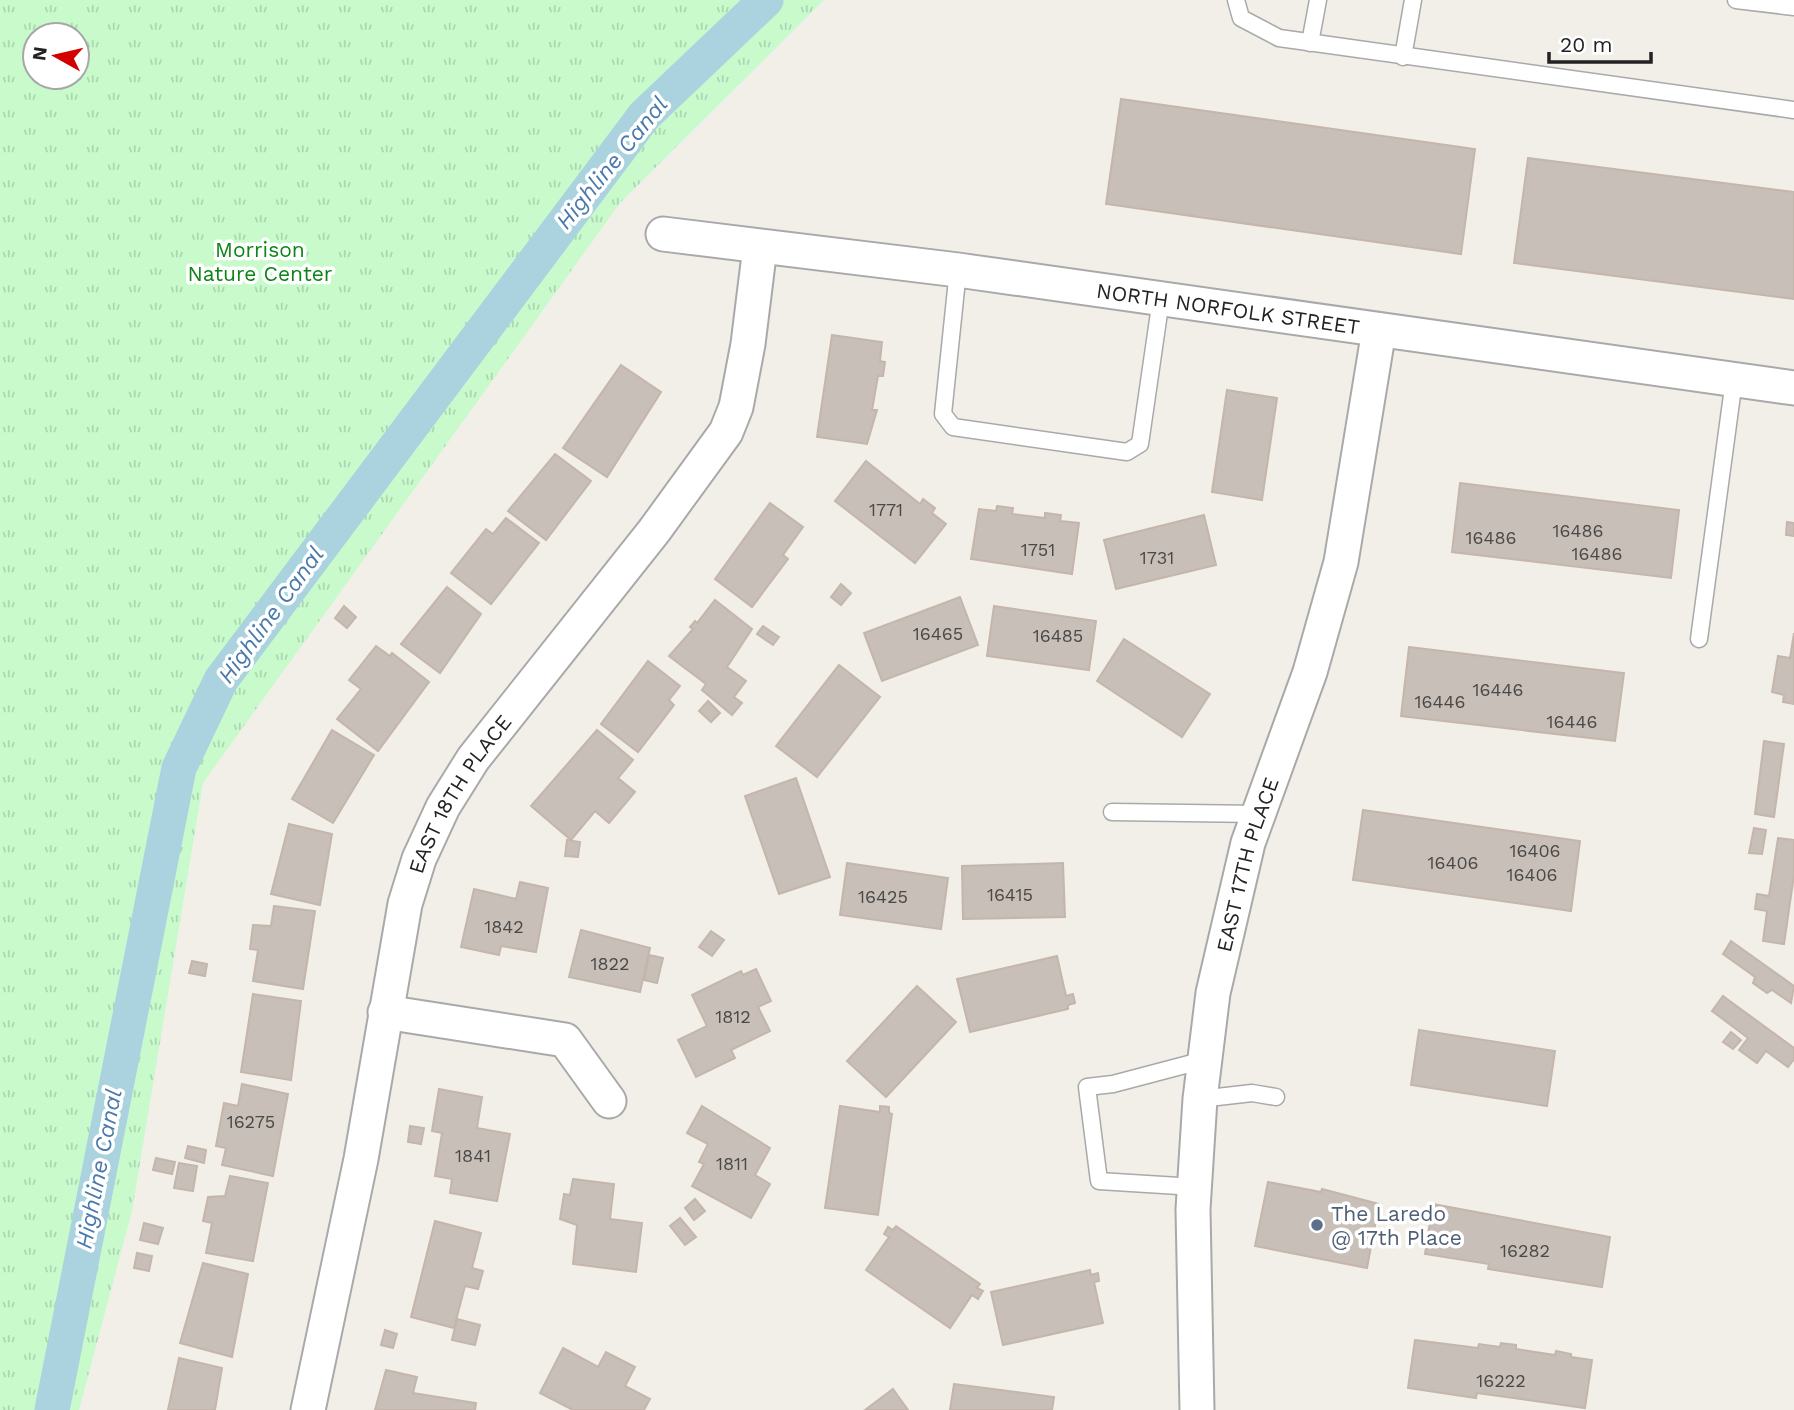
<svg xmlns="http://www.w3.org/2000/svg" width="1794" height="1410" viewBox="0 0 1794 1410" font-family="'Work Sans',sans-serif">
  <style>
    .park { fill: url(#park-tufts); fill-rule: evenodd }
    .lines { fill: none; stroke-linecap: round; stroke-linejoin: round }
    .canal { stroke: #aad3df; stroke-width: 35 }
    .building { fill: #c7bfb8; stroke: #c4b6ab; stroke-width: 2 }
    .lane-casing { stroke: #a9a9a9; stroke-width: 19 }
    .street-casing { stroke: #a9a9a9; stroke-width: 37 }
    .lane { stroke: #fff; stroke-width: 16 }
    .street { stroke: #fff; stroke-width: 33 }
    .service-dot { fill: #5c6f8a; stroke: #fff; stroke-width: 2.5 }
    .labels { text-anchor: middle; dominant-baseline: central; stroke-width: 7; stroke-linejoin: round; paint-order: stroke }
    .number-label { font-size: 18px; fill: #4b4948 }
    .park-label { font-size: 21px; fill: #0c8416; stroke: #fff }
    .street-label { font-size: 21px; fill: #222; stroke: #fff }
    .service-label { font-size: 21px; fill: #4e5e75; stroke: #fff; text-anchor: start }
    .water-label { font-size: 23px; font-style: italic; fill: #4a7aab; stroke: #fff }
  </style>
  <defs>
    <pattern id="park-tufts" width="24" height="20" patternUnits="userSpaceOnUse" patternTransform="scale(1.75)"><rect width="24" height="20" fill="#c8facc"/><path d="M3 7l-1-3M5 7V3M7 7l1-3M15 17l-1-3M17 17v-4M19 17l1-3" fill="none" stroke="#acd6af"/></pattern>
  </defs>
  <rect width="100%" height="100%" fill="#f2efe9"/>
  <path class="park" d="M0,0H824L620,203L203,783L132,1211L79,1410H0ZM35,35H77V77H35Z"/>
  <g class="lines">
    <path class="canal" d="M52,1410L179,768L221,680L644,116L766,0"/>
  </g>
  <g class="building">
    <path d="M1121,99L1475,149L1461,254L1106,204Z"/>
    <path d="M1528,158L1794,192V299L1514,263Z"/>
    <path d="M832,335L882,342L880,361L885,362L883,376H878L872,410H877L867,444L817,437Z"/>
    <path d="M621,365L661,392L607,477L563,448Z"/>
    <path d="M1227,390L1277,398L1262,500L1212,492Z"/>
    <path d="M555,454L591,481L546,540L508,511Z"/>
    <path d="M866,461L920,504L923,499L935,508L932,513L946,524L915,563L835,501Z"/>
    <path d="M1460,483L1679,510L1671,578L1452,552Z"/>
    <path d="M770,503L803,527L783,555L788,559L752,607L715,579Z"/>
    <path d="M997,506L1013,508L1012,514L1045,518V513L1061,515L1060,521L1079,523L1072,574L971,559L979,509L996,511Z"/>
    <path d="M1204,515L1216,565L1116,589L1104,540Z"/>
    <path d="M506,518L539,543L491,604L451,573L486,529L493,534Z"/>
    <path d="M1787,522L1794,523V536L1786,535Z"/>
    <path d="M841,584L851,593L841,605L831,597Z"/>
    <path d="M447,587L481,614L440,673L401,644Z"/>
    <path d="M960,597L978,645L882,681L864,633Z"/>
    <path d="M715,600L752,629L727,667L746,681L734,697L742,703L732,715L702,690L706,684L669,656L693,629L690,627L695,621L697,623Z"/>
    <path d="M344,606L356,617L347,628L335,618Z"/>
    <path d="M994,606L1096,621L1089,670L987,656Z"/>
    <path d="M763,626L779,637L773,645L757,634Z"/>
    <path d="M1794,633V704L1783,702L1784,695L1772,692L1778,656L1790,658Z"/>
    <path d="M1124,639L1210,694L1182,737L1097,681Z"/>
    <path d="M376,646L390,656L392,653L429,682L378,751L337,719L361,689L349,680Z"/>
    <path d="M1409,647L1624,673L1615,741L1401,716Z"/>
    <path d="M648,661L680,686L669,700L674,705L638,752L601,724Z"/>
    <path d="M839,665L880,697L817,777L776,746Z"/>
    <path d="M708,701L720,713L711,722L699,711Z"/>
    <path d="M332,730L374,755L333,823L292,799Z"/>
    <path d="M597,730L633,760L618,778L635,792L609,823L595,811L571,840L531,806Z"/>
    <path d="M1764,741L1784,744L1774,817L1755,814Z"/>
    <path d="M796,778L830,877L779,894L745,796Z"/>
    <path d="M1363,810L1580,841L1571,911L1353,880Z"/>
    <path d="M289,824L332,834L320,905L271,894Z"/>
    <path d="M1754,828L1766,830L1762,854L1749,853Z"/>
    <path d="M1778,838L1794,840V875L1784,944L1763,941L1767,911L1755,909L1757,894L1769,896Z"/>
    <path d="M567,840L580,842L578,857L565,856Z"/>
    <path d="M847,863L948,878L941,929L840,915Z"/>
    <path d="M1063,863L1065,917L963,919L962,866Z"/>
    <path d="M520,882L548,888L536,952L501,946L499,955L461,947L474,889L516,899Z"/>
    <path d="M274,906L315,911L303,989L253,981L258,950L250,949L253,925L271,926Z"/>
    <path d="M581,930L650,948L640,992L569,977Z"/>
    <path d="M711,931L724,940L712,956L699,947Z"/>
    <path d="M1731,941L1794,986L1791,1003L1772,990L1767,993L1753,983L1755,977L1723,954Z"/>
    <path d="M649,955L663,958L657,983L644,980Z"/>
    <path d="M1057,956L1066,996L1073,994L1075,1003L1068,1005V1009L970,1032L957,979Z"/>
    <path d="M192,961L207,964L205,976L189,973Z"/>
    <path d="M756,969L771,1001L758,1007L770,1031L731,1050L735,1058L696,1077L678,1040L707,1026L692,995L741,971L743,975Z"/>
    <path d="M917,986L956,1022L886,1097L847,1061Z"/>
    <path d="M253,994L301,1001L291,1080L241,1072Z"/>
    <path d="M1723,996L1794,1048V1059L1788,1067L1766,1051L1757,1063L1739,1050L1748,1038L1712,1011Z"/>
    <path d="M1419,1030L1555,1051L1547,1106L1411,1085Z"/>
    <path d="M1731,1032L1741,1040L1733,1049L1723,1042Z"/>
    <path d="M242,1084L288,1094L273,1176L222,1165L226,1148L216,1146L224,1103L238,1106Z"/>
    <path d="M439,1089L482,1097L477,1128L510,1134L497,1201L450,1193L452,1179L435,1176L442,1133L432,1131Z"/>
    <path d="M702,1106L770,1148L755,1175L770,1184L751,1218L692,1186L704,1164L699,1162L708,1144L687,1133Z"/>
    <path d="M840,1106L880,1112V1106L889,1107V1113L892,1114L878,1215L825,1208Z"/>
    <path d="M410,1126L424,1128L421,1144L408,1142Z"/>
    <path d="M188,1146L206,1150L204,1163L185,1158Z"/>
    <path d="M156,1158L175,1162L172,1174L153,1170Z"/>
    <path d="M179,1163L197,1166L193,1191L174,1188Z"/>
    <path d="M230,1176L268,1183L253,1261L206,1253L212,1223L203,1221L208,1197L225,1196Z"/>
    <path d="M573,1179L614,1184L610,1219L642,1223L636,1272L573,1264L577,1225L560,1219L564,1194L570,1195Z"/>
    <path d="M1268,1182L1321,1192L1322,1189L1379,1204L1367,1268L1255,1246Z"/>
    <path d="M695,1199L705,1211L694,1220L685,1208Z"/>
    <path d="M1433,1204L1610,1237L1602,1287L1488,1269L1489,1264L1425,1254Z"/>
    <path d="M680,1218L696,1237L685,1245L670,1226Z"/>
    <path d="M435,1221L481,1233L472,1268L483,1271L478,1289L465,1286L454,1328L411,1317Z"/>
    <path d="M144,1223L163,1228L158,1244L140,1240Z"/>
    <path d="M896,1226L980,1284L977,1288L983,1291L978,1299L972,1295L950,1328L866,1270L889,1237L884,1234L888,1227L893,1230Z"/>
    <path d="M137,1253L152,1256L149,1271L134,1268Z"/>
    <path d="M203,1263L248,1274L232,1357L180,1343Z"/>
    <path d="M1090,1270L1091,1275L1098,1273L1099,1281L1094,1282L1103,1323L1003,1345L991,1292Z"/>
    <path d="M457,1319L480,1325L475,1345L452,1340Z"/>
    <path d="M385,1330L397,1334L393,1348L381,1345Z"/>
    <path d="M1415,1340L1478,1348L1479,1344L1500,1347L1501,1343L1516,1345V1349L1555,1355L1556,1351L1571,1354V1357L1592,1360L1585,1408L1477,1393L1476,1398L1408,1388Z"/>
    <path d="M563,1348L598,1367L606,1352L635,1367L625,1386L650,1399L644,1410H573L540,1393Z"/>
    <path d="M179,1358L222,1368L215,1410H168Z"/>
    <path d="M386,1370L417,1377L413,1393L476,1403L475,1410H375Z"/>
    <path d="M954,1384L1054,1397L1052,1410H950Z"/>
    <path d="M893,1389L908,1410H865Z"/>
  </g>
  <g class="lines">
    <g class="lane-casing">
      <g id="lane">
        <path d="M1236,0L1241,18L1279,38L1794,110"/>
        <path d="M1736,0L1794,7"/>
        <path d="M1310,43L1318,0"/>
        <path d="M1403,57L1413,0"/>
        <path d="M958,270L943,414L953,427L1127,452L1140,444L1161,299"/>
        <path d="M1699,639L1734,380"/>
        <path d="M1112,812L1259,814"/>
        <path d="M1200,1099L1252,1093L1276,1097"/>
        <path d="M1195,1187L1099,1181L1087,1087L1113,1084L1204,1060"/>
      </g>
    </g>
    <g class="street-casing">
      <g id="street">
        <path id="s1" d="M663,234L958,270L1794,388"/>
        <path d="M385,1012L565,1040L609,1101"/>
        <path id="s2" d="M308,1410L361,1159L405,904L419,859L443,807L473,759L654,531L726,432L736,407L748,344L760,247"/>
        <path id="s3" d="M1197,1410L1193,1209L1200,1099L1213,993L1248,843L1310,672L1341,562L1379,330"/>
      </g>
    </g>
    <use href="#lane" class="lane"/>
    <use href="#street" class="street"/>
  </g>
  <circle class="service-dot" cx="1317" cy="1225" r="7"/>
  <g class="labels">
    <g class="number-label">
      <text x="886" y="509">1771</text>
      <text x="1578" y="530">16486</text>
      <text x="1491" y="537">16486</text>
      <text x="1038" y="549">1751</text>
      <text x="1597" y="553">16486</text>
      <text x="1157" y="557">1731</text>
      <text x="938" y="633">16465</text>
      <text x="1058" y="635">16485</text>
      <text x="1498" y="689">16446</text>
      <text x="1440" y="701">16446</text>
      <text x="1572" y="721">16446</text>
      <text x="1535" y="850">16406</text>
      <text x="1453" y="862">16406</text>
      <text x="1532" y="874">16406</text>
      <text x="1010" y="894">16415</text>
      <text x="883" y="896">16425</text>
      <text x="504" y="926">1842</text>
      <text x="610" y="963">1822</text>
      <text x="733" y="1016">1812</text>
      <text x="251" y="1121">16275</text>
      <text x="473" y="1155">1841</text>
      <text x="732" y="1163">1811</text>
      <text x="1525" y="1250">16282</text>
      <text x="1501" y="1380">16222</text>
    </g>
    <g class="park-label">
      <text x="260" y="249">Morrison<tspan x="260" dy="24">Nature Center</tspan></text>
    </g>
    <g class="street-label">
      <text stroke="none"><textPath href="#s1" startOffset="570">NORTH NORFOLK STREET</textPath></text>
      <text stroke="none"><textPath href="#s2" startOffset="639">EAST 18TH PLACE</textPath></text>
      <text stroke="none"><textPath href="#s3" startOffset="551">EAST 17TH PLACE</textPath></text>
    </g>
    <g class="service-label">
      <text x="1331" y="1213">The Laredo<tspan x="1331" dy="24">@ 17th Place</tspan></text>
    </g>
    <g class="water-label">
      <text transform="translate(612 163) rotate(-51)">Highline Canal</text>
      <text transform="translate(271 615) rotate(-54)">Highline Canal</text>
      <text transform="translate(99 1169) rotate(-79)">Highline Canal</text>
    </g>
  </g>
  <g transform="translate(56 56) rotate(278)"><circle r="33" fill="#ffffff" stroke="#a7a7a7" stroke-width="2"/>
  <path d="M0-5L12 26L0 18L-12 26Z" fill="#d40000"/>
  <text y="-10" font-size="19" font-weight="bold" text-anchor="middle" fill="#222222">N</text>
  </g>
  <path d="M1549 52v10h102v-10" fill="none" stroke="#222222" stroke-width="3.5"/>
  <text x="1560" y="52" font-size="21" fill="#222222" stroke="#ffffff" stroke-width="5" paint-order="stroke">20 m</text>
</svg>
